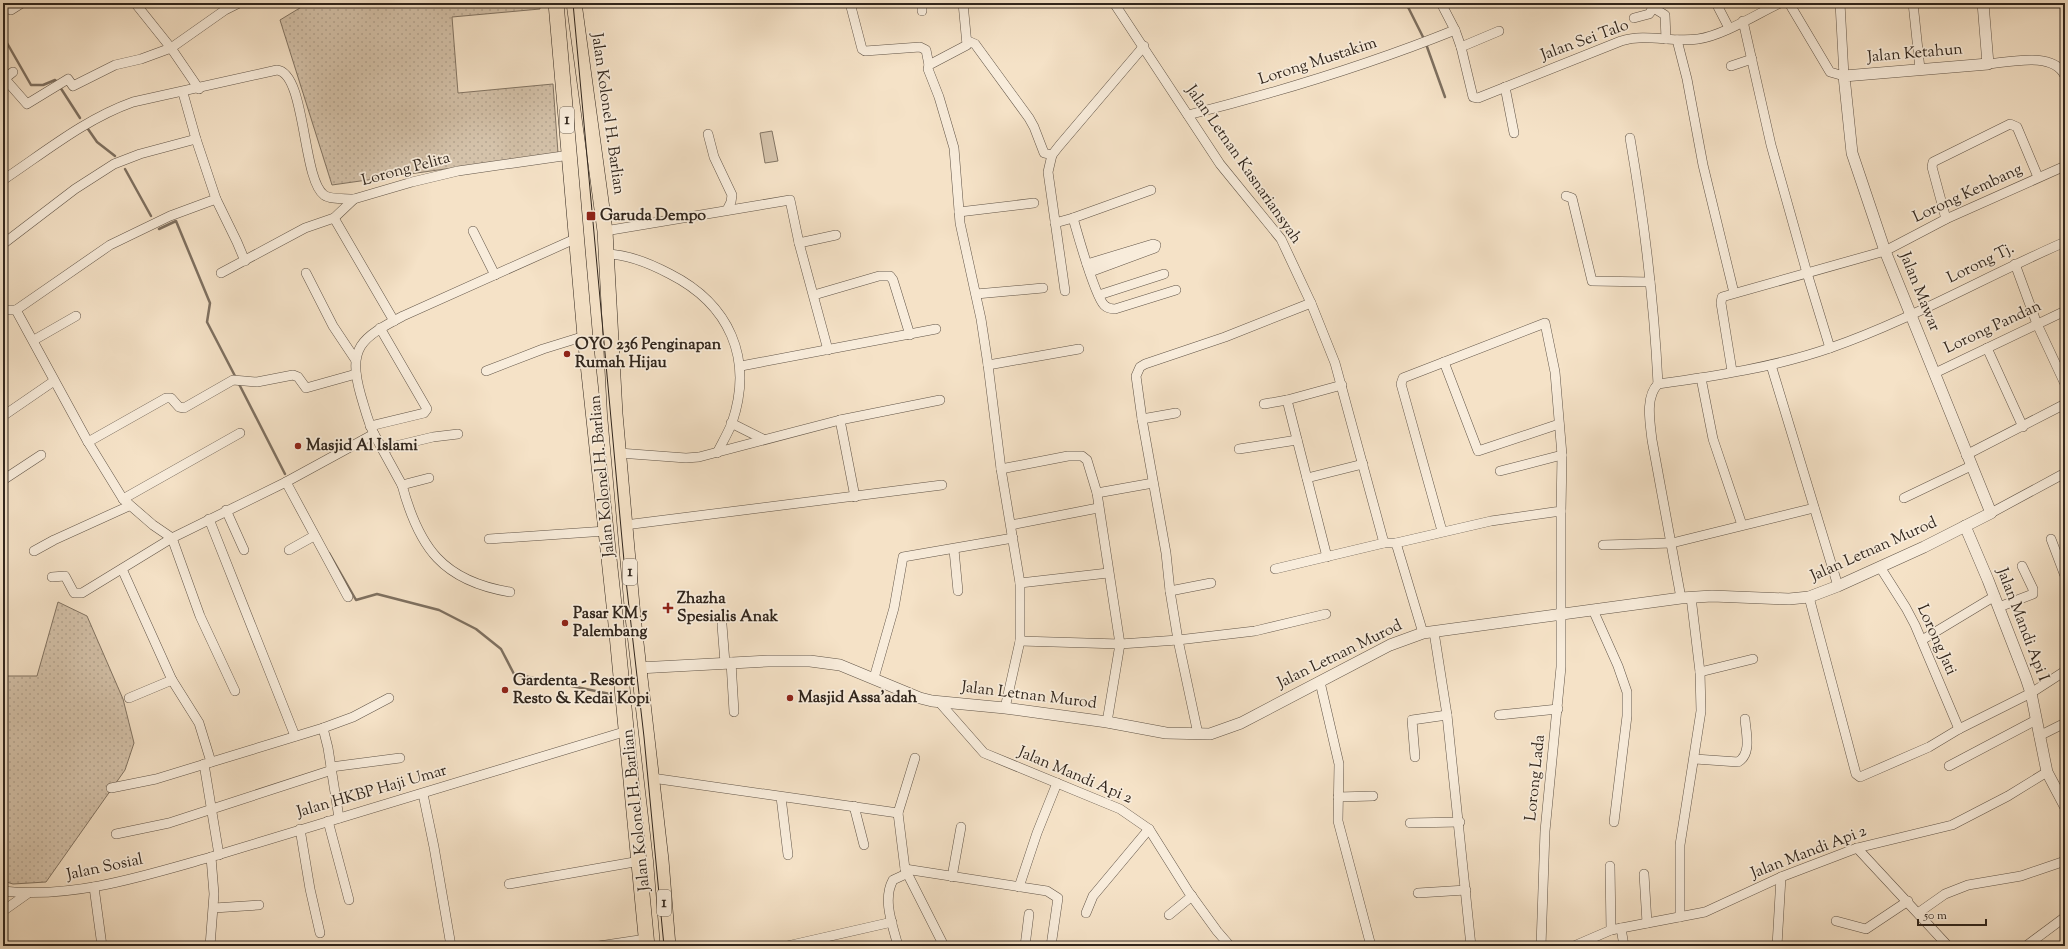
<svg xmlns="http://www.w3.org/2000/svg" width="2068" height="949" viewBox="0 0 2068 949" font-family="'Sorts Mill Goudy',serif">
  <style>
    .grass { fill: url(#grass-dots); stroke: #827463 }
    .pitch { fill: #d4c2aa; stroke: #827463 }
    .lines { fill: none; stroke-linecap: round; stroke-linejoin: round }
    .stream { stroke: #7e7060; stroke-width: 2.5 }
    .minor-casing { stroke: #615447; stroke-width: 10 }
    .tertiary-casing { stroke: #615447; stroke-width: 12 }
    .trunk-casing { stroke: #30251c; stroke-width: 16 }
    .minor { stroke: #f8ecdb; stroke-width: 9 }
    .tertiary { stroke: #f8ecdb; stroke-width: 11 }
    .trunk { stroke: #f5e2c7; stroke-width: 15 }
    .tram { stroke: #30251c; stroke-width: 1 }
    .poi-dot { fill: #8f2418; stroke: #f8ecdb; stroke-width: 1.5 }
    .labels { text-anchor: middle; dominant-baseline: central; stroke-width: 3.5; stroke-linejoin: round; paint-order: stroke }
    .shield { fill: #f8ecdb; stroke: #6c6155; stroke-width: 1 }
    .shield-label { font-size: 15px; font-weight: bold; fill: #30251c }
    .street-label { font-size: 16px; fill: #30251c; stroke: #f8ecdb }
    .poi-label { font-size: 16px; font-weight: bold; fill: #30251c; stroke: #f8ecdb; text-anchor: start }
  </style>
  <defs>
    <pattern id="grass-dots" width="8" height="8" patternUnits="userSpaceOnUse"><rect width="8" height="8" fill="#d4c2aa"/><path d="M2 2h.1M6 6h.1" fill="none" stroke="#b6a792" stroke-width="1.8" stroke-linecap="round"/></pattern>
  </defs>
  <rect width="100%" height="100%" fill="#f5e2c7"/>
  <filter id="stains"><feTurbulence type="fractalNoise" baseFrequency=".005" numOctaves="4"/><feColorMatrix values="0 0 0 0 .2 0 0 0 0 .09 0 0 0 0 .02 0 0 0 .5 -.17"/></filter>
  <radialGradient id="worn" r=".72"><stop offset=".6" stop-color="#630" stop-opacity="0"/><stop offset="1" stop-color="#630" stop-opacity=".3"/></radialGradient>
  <g class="grass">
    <path d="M308,3H540V9L452,17L458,93L553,84L558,153L332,185L280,20Z"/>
    <path d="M58,602L87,616L123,699L134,743L125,770L46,882L13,884L3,881V676H37Z"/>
  </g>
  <path class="pitch" d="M772,131L778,161L765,163L760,133Z"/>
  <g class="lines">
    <g class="stream">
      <path d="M1393,3L1408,7L1424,39"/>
      <path d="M3,36L31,85H43L55,80L57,82"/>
      <path d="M1426,44L1445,97"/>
      <path d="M60,87L80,118"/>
      <path d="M88,129L97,142L115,156"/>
      <path d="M125,169L151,216"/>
      <path d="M159,229L176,221L210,303L207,322L235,376"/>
      <path d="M239,384L285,474"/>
      <path d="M329,553L356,600L377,594L439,610L476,629L501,649L514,674L610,694"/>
    </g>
    <g class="minor-casing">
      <g id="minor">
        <path d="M135,3L171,48L199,89"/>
        <path d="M850,3L862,49L865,51L920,47L926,50L929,65"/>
        <path d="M922,3V11"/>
        <path d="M963,3L967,45L929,65L928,69L939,97L954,148L960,223L981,319L988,365"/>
        <path d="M1114,3L1220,164L1281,239L1311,303L1335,363L1384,543"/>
        <path d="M1441,3L1455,30L1461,47"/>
        <path d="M1716,3L1729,28"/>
        <path d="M1789,3L1830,72L1844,76L1840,3"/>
        <path d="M1913,3L1920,69"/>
        <path d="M1652,7L1665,15L1666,39"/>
        <path d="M11,10L22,3"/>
        <path d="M1634,18L1649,14L1652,10L1651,3"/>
        <path d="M1743,21L1771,145L1807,273L1830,348"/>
        <path d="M1499,31L1461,47L1473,97L1478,98L1621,41C1647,33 1671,43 1698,39C1722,36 1757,14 1780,3"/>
        <path d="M1677,40L1687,79L1703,165L1734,293"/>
        <path d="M968,41L975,44L1029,118L1034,127L1044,153L1052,155"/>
        <path d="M1988,64C2010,62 2054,51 2065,76"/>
        <path d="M1731,66L1752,59"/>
        <path d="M5,79L27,104L68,79L73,86L115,65L141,59L171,48L225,10L239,3"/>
        <path d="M3,80L13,72"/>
        <path d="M1505,87L1514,133"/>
        <path d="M1188,115C1279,92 1368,65 1455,30"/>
        <path d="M708,134L714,157L732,195L731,202L727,210"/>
        <path d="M1630,138C1644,219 1654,301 1658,384"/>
        <path d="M3,180C45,152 85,119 133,102L277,70C306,73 302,179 324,195C331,200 345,198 354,199"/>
        <path d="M1566,196L1572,198L1592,281L1650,282"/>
        <path d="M216,199L237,242L245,261"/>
        <path d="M959,212L1034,203"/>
        <path d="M334,218L394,321"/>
        <path d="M1073,218L1151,190"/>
        <path d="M1946,219L1932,167L1933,162L2010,124L2017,127L2038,177"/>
        <path d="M1055,223L1073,218C1078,235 1094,294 1104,305C1107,308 1111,309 1115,309L1176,290"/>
        <path d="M473,231L495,275"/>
        <path d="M605,231L790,200L799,243L836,235"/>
        <path d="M799,243L828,350"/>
        <path d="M3,244L75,189L114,164L140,154L196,139"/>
        <path d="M606,254C627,254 651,264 670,274C729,304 754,358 732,423C728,433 722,443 717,453"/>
        <path d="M1087,264L1153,244L1156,245L1155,248L1090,272"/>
        <path d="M2015,264L2037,324L2065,384"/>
        <path d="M221,273L305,228L334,218L354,199L412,182L458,171L570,155"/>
        <path d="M306,273L333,326L355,359"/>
        <path d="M1065,291L1048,172L1052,155L1059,146L1144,46"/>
        <path d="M976,294L1043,288"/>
        <path d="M814,295L879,276H890L893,280L910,335"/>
        <path d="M1099,295L1164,274"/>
        <path d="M3,310H16L88,442L123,499L153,525L172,538L200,616L235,691"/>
        <path d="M16,310L110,245L170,216L216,199L196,139L183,93"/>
        <path d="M34,340L76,316"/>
        <path d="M1987,348L2023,427"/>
        <path d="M1444,362L1478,451L1559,424"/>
        <path d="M1771,365L1838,586"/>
        <path d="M741,366L936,329"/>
        <path d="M486,371L543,349L585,336"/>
        <path d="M1732,371L1721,303L1722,297L1885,251L1946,219L2065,166"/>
        <path d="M1935,373L2065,311"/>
        <path d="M1701,378L1713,439L1742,525"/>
        <path d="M1264,404L1287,400"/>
        <path d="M3,416L54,381"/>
        <path d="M1142,419L1176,413"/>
        <path d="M840,420L855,497"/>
        <path d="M731,423L763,439"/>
        <path d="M370,426L424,413L427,409L380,328"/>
        <path d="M374,434L402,485L429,478"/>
        <path d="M88,442L166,398H171L179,407L184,408L233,380L257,382L293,375L298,377L306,388L356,374"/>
        <path d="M383,449L433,437L458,434"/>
        <path d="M1239,449L1297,440"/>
        <path d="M619,453L686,458L699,457L840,420L940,400"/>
        <path d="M1966,455L2065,404"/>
        <path d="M1001,469L1068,456H1082L1087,460L1097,493L1120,644L1107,722"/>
        <path d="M1500,471L1562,455"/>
        <path d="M1307,478L1363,464"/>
        <path d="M3,480L41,455"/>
        <path d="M286,482L348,597"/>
        <path d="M402,485C419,548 443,581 510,592"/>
        <path d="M1097,493L1153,483"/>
        <path d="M1904,498L1971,466"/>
        <path d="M123,499L240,433"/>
        <path d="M226,510L244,550"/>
        <path d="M1991,513L2065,473"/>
        <path d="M209,519L295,736"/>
        <path d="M625,525L942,485"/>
        <path d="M1011,525L1098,508"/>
        <path d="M489,539L606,531"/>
        <path d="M2051,539L2065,576"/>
        <path d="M1396,543L1423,633"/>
        <path d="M1603,545L1672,543L1814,508"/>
        <path d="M289,550L314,536"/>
        <path d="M954,550L958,591"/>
        <path d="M34,551L54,540L129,506"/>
        <path d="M1327,557L1287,400L1342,385"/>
        <path d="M1880,567L1906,608L1915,625L1959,729"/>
        <path d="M122,569L172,680L199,723L211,762"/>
        <path d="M1275,569L1384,543H1396L1491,521L1561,511L1562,455L1555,372L1545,323L1403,378L1401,384L1442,531"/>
        <path d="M52,577L65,576L74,593H82L172,538L286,482L374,434C368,422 365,409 361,396C347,347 361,338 403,316L577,238"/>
        <path d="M1020,583L1108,573"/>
        <path d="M1170,591L1211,583"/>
        <path d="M1809,597L1856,774L1860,777L1929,747L1959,729L2031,693L2065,671"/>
        <path d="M1681,598L1652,440C1650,422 1645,397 1658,384C1716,376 1775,367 1830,348C1911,320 1986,276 2065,242"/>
        <path d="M1999,607L2033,594V589L2022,566"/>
        <path d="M1593,610L1618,666L1627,692V716L1614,822"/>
        <path d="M722,625L725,663"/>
        <path d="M1434,632L1447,715L1471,946"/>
        <path d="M1922,640L1995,596"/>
        <path d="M1020,641L1120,644L1178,640L1255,631L1326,614"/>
        <path d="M731,662L734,712"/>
        <path d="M1700,672L1753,659"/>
        <path d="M874,678L894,608L903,557L1013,538"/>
        <path d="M1320,682L1339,764L1338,821L1371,946"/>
        <path d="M129,698L172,680"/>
        <path d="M940,703L984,753L1120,809L1149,829L1188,891L1217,931L1230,946"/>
        <path d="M1005,708L1020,641V583L1001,469L988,365L1079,349"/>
        <path d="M1499,715L1558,709"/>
        <path d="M323,728L328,748L339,818"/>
        <path d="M1198,734L1178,640L1170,591L1166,553L1142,419L1136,376L1140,367L1145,364L1225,337L1311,303"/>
        <path d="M2039,736L2065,723"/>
        <path d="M1415,757L1412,720L1447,715"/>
        <path d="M915,758L898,813L905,869L944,946"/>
        <path d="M1695,759L1738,762C1752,754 1746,733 1745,719"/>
        <path d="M204,764L219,855"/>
        <path d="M1949,766L2036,720"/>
        <path d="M331,767L400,758"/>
        <path d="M652,778L898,813"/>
        <path d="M111,788L156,779L323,728L353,717L389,698"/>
        <path d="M423,794L434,847L451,946"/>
        <path d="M781,797L788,855"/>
        <path d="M1338,797L1373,796"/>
        <path d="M854,806L864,845"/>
        <path d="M328,821L349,900"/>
        <path d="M1410,823L1460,822"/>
        <path d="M300,829L310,889L320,933"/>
        <path d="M116,834L169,823L332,770"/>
        <path d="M1857,848L1948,946"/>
        <path d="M1610,866L1611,930"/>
        <path d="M905,869L1047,891L1058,898L1051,946"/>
        <path d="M1644,874L1647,923"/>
        <path d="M952,877L961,827"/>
        <path d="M509,884L640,861"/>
        <path d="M94,887L102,946"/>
        <path d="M1019,887L1037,833L1057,783"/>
        <path d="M3,891C73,899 144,876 211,857"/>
        <path d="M1418,893L1466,890"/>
        <path d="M214,908L259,905"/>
        <path d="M3,911L27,894"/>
        <path d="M1086,913L1093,896L1149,829"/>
        <path d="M1918,913L1945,894L1968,885L2021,876L2065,861"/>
        <path d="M1169,915L1192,896"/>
        <path d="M1680,917V845L1701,711L1700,672L1691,597"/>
        <path d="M1836,921L1866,929L1908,901"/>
        <path d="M1621,928L1624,946"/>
        <path d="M210,946L214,894L211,857L627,731"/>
        <path d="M599,946L646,939"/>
        <path d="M787,946L892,922"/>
        <path d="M898,946C893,926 882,900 893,880L906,874"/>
        <path d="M1025,946L1029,914"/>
        <path d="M1541,946L1545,831L1561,667V511"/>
        <path d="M1574,946L1611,930L1705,912L1781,877L1857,848L1952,825L2008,796L2047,772"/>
        <path d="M1777,946L1781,877"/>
        <path d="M2026,946L2065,917"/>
      </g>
    </g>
    <g class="tertiary-casing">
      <g id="tertiary">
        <path d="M1965,526L1988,580L2026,678L2031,693L2047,772L2065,806"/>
        <path d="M638,668L768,661H810L840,665L920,698L932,701L1005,708L1107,722L1166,733L1210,734L1241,723L1390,645L1423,633L1681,598L1712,596L1789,599L1809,597L1838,586L1924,547L1991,513L1885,251L1852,153L1844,76L1988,64L1983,3"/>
      </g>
    </g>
    <g class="trunk-casing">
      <g id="trunk">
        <path d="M556,3L585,336L615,614L647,946"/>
        <path d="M574,3L605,231L615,414L633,617L661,860L668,946"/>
      </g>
    </g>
    <use href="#minor" class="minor"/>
    <use href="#tertiary" class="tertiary"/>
    <use href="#trunk" class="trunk"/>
    <path class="tram" d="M573,3L625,572L644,737L664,946"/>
  </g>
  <g class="poi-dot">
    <rect x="586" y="211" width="10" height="10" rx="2"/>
    <circle cx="567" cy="354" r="4"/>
    <circle cx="298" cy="446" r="4"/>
    <path d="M666 602h4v4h4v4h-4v4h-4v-4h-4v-4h4z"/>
    <circle cx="565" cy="623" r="4"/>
    <circle cx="505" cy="690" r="4"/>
    <circle cx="790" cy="698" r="4"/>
  </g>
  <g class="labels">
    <g class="shield">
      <rect x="560" y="107" width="14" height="26" rx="3"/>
      <rect x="623" y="559" width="14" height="26" rx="3"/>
      <rect x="657" y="890" width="14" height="26" rx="3"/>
    </g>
    <g class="shield-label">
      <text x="567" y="120">1</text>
      <text x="630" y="572">1</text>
      <text x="664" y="903">1</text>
    </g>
    <g class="street-label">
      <text transform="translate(1585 41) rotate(-20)">Jalan Sei Talo</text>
      <text transform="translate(1915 54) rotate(-5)">Jalan Ketahun</text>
      <text transform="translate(1318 62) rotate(-18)">Lorong Mustakim</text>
      <text transform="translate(607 114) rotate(82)">Jalan Kolonel H. Barlian</text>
      <text transform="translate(1243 165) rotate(55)">Jalan Letnan Kasnariansyah</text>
      <text transform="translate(406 170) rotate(-15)">Lorong Pelita</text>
      <text transform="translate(1968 194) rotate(-25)">Lorong Kembang</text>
      <text transform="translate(1981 264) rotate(-26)">Lorong Tj.</text>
      <text transform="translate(1919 292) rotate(68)">Jalan Mawar</text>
      <text transform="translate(1993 328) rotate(-25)">Lorong Pandan</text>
      <text transform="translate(603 476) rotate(-95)">Jalan Kolonel H. Barlian</text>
      <text transform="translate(1874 550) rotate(-24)">Jalan Letnan Murod</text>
      <text transform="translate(2022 625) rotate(69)">Jalan Mandi Api I</text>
      <text transform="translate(1936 640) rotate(66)">Lorong Jati</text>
      <text transform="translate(1340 655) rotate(-26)">Jalan Letnan Murod</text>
      <text transform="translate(1029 696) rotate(7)">Jalan Letnan Murod</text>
      <text transform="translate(1075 776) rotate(23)">Jalan Mandi Api 2</text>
      <text transform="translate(1536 778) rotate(-84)">Lorong Lada</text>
      <text transform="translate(372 792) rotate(-16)">Jalan HKBP Haji Umar</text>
      <text transform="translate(637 810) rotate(-96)">Jalan Kolonel H. Barlian</text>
      <text transform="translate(1809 853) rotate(-21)">Jalan Mandi Api 2</text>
      <text transform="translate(105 868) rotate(-12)">Jalan Sosial</text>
    </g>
    <g class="poi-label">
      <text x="600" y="216">Garuda Dempo</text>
      <text x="575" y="345">OYO 236 Penginapan<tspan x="575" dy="18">Rumah Hijau</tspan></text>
      <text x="306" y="446">Masjid Al Islami</text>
      <text x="677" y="599">Zhazha<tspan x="677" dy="18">Spesialis Anak</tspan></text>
      <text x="573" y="614">Pasar KM 5<tspan x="573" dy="18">Palembang</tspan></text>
      <text x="513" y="681">Gardenta - Resort<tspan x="513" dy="18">Resto &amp; Kedai Kopi</tspan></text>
      <text x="798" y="698">Masjid Assa'adah</text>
    </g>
  </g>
  <rect width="2068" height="949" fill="none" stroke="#f5e2c7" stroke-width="16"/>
  <rect x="4" y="4" width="2060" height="941" fill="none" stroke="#30251c" stroke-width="2"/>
  <rect x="8" y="8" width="2052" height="933" fill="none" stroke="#30251c"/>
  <path d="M1918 919v6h68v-6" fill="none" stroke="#30251c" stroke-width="2"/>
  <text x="1924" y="919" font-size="12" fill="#30251c" stroke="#f8ecdb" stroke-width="3" paint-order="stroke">50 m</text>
  <rect width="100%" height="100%" filter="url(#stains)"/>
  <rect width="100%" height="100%" fill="url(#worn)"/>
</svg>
